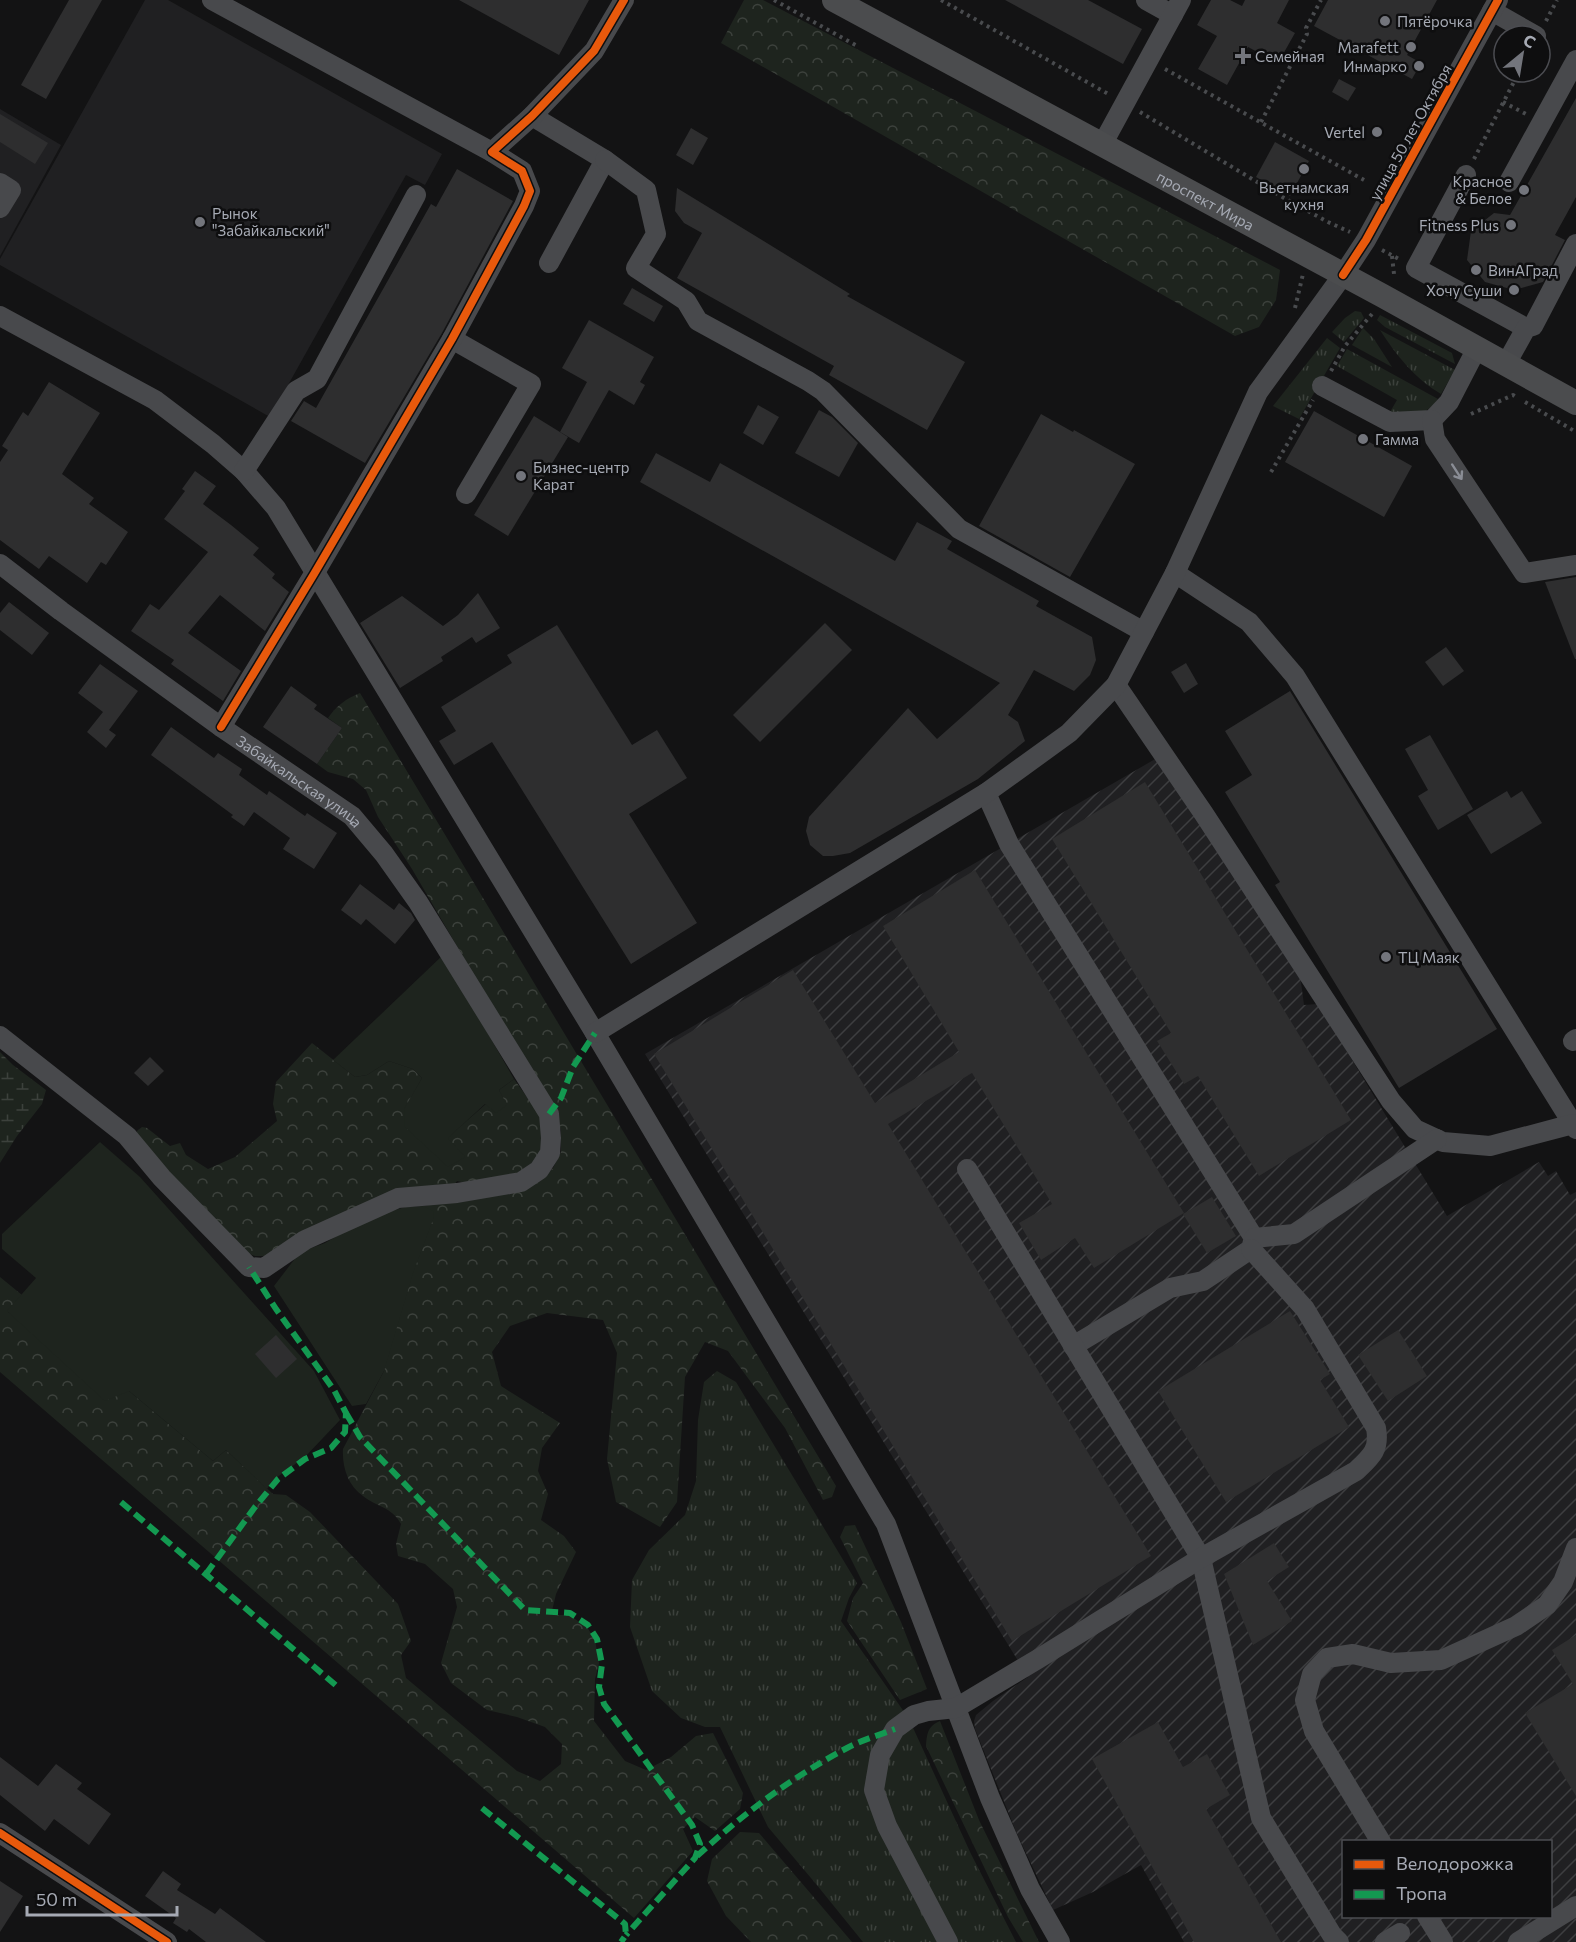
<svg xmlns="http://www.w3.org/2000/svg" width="1576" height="1942" viewBox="0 0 1576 1942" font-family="Commissioner,sans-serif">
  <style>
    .built { fill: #202022 }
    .industrial { fill: url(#industrial-furrows); fill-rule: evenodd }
    .grass { fill: url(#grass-tufts) }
    .forest { fill: url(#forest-crowns) }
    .wetland { fill: url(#wetland-marsh) }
    .garden { fill: #1e241e }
    .building { fill: #2e2e2f }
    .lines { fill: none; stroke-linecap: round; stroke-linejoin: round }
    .path { stroke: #494b4e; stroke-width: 4; stroke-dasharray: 3 4.5; stroke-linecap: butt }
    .minor { stroke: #48494c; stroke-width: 20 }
    .major { stroke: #4b4c4e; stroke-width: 24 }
    .quiet { stroke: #139951; stroke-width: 6; stroke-dasharray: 12 6; stroke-linecap: butt }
    .cycleway-casing { stroke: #0e0e0f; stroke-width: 11 }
    .cycleway { stroke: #e8590c; stroke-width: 8 }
    .oneway { stroke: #8a8d95 }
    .poi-dot { fill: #73757c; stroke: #0e0e0f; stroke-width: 2 }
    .labels { text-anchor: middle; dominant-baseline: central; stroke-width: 5; stroke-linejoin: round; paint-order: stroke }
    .poi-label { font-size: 15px; fill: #a6aab4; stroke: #0e0e0f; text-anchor: start }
    .street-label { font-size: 15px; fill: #a6aab4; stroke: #0e0e0f }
  </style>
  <defs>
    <pattern id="industrial-furrows" width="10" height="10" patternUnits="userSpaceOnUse" patternTransform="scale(1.5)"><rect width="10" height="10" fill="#202022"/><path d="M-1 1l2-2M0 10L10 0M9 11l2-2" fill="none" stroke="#3d3e40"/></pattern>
    <pattern id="grass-tufts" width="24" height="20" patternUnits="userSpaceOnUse" patternTransform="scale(1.5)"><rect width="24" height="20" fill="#1e241e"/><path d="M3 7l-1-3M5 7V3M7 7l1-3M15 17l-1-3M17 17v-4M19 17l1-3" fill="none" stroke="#3c413c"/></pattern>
    <pattern id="forest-crowns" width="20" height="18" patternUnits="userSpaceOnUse" patternTransform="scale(1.5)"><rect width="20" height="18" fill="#1e241e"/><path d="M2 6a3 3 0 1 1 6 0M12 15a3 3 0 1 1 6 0" fill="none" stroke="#3c413c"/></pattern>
    <pattern id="wetland-marsh" width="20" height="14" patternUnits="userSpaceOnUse" patternTransform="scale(1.5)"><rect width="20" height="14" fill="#1e241e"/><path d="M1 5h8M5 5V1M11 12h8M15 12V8" fill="none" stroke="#3c413c"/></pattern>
  </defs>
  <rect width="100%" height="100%" fill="#131314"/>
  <g class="built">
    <path d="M145,0H168L442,154L425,185L406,175L270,417L0,265V259Z"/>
    <path d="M0,109L61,145L0,256Z"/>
  </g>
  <path class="industrial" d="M1157,758L1300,975L1304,1005L1318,1004L1447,1216L1539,1162L1548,1176L1556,1171L1570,1195L1576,1192V1942H1184L1141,1865L1093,1892L1053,1910L1017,1834L975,1729L974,1721L976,1715L993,1701L1028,1677L645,1054ZM1344,1842H1550V1916H1344Z"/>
  <g class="grass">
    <path d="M1355,311L1361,312L1364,318L1344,342L1332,332L1345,318Z"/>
    <path d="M1380,315L1452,353L1455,364L1385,327L1377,320Z"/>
    <path d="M1363,328L1374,339L1392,367L1352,345Z"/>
    <path d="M1380,330L1455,370L1441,394C1415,379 1396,355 1380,330Z"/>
    <path d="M1327,338L1340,348L1299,419L1273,406Z"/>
    <path d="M1347,349L1438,399C1424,419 1412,413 1390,412L1397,400L1337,366Z"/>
    <path d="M717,1371L736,1382L857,1583L849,1598L841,1621L909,1719L971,1854L1016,1942H863L816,1884L768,1827L720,1727H705L681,1718L652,1691L630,1627L632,1580L649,1550L685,1515L696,1481L698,1420L704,1382Z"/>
  </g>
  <g class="forest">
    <path d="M744,0H763L1280,270L1276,300L1259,327L1235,336L721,43Z"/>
    <path d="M360,693L836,1486L832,1497L823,1500L785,1428L728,1351L705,1342L685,1377L677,1502L660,1527L616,1502L607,1459L617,1353L603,1320L547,1313L510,1326L492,1352L501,1386L560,1423L542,1448L538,1471L548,1494L541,1520L564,1536L576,1552L556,1594L551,1615H569L587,1627L595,1640L599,1663L595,1679L594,1721L625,1761L646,1770L671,1757L696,1736L713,1733L743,1793L740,1809L715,1831L695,1817L683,1829L693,1851L634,1918L0,1372V1277L22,1295L8,1312L129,1391L213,1461L226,1450L273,1494L286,1495L310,1512L398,1604L411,1641L401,1655L406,1678L517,1771L540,1781L561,1764L562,1744L545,1727L517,1717L487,1710L451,1683L441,1663L457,1607L453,1589L425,1564L398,1556L396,1544L401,1524C392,1507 377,1507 363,1496C348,1486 342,1467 343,1449L384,1371L407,1214L423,1206L522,1189L539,1181L553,1168L561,1152V1130L553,1111L412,869L378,817L366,790L353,779L328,772L317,764L342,728L328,718C337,705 346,699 360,693Z"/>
    <path d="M312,1043L355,1077L367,1075L389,1061L413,1069L422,1078L405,1109L447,1138L486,1104L506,1105L499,1090L514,1079L539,1114L547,1142L532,1171L470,1184L457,1181L454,1185L267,1256H255L244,1252L137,1139V1131L142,1127L147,1128L170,1146L180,1143L186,1155L208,1169L235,1157L277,1121L273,1104L276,1082Z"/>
    <path d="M855,1525L901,1622L927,1689L900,1700L847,1621L853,1598L863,1583L840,1537L845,1526Z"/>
    <path d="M940,1721L979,1820L1039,1942H1023L1008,1917L926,1746C927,1733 928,1726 940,1721Z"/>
    <path d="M740,1832L759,1833L852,1942H751L726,1916L707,1881L712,1859Z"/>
  </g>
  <path class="wetland" d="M0,1052L13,1065L46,1090L42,1104L17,1136L0,1163Z"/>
  <g class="garden">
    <path d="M443,955L514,1079L499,1090L507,1105L496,1113L485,1104L448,1138L465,1157L448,1167L405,1127L404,1109L422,1078L413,1069L389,1061L367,1075L355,1077L333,1060Z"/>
    <path d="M100,1142L140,1177L314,1371L340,1420L305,1457L276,1478L267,1489L226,1450L213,1461L129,1391L105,1401L7,1311L36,1278L2,1249V1234Z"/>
    <path d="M423,1206L433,1211L434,1217L413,1273L384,1371L366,1404L352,1406L274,1286L300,1252L325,1243L365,1219L405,1207Z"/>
  </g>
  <g class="building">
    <path d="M69,0H102L46,99L21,85Z"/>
    <path d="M459,0H589L559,55Z"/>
    <path d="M1005,0H1088L1142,29L1123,64Z"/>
    <path d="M1211,0H1230L1242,6L1245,0H1289L1277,23L1295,33L1278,63L1248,47L1227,85L1198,69L1217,36L1197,25Z"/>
    <path d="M1328,0H1437L1407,55L1421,63L1412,79L1314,26Z"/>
    <path d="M1339,79L1356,88L1348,101L1332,92Z"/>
    <path d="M1576,98V197L1555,235L1565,240L1543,282L1514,290L1485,282L1467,260L1471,231L1494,213L1510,215Z"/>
    <path d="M0,114L48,143L35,164L0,142Z"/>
    <path d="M691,128L708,138L693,165L676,155Z"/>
    <path d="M1275,142L1309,161L1290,196L1256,177Z"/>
    <path d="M457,169L513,201L442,333L365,463L291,421L304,401L316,408L431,204L436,207Z"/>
    <path d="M677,188L850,294L847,296L965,362L927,430L829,375L834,366L677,278L702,233L684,223L675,211Z"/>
    <path d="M632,288L663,306L654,322L623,304Z"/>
    <path d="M589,320L654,357L640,382L645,385L634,405L609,390L579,443L560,432L587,382L562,368Z"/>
    <path d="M49,382L100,413L62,474L94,498L89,504L128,532L106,565L101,562L87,583L49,556L39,569L0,540V462L8,450L2,446L23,412L28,416Z"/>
    <path d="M758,405L779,417L763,445L743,433Z"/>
    <path d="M819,410L832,417L858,443L839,477L795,453Z"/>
    <path d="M1314,411L1412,466L1384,517L1285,462Z"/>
    <path d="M1041,414L1073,432L1074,430L1135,464L1070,577L979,526Z"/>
    <path d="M534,416L568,437L508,536L474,515Z"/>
    <path d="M656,453L710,482L720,463L895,561L917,522L952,541L947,549L1039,601L1036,606L1092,637L1096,660L1090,675L1074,691L1034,670L1008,715L1018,722L1025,741L978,779L850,853L833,856H823L810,845L806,831L809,817L908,708L937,739L1000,683L640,482Z"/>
    <path d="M195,471L216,486L203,504L231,525L259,548L253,555L275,574L272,578L289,592L265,631L220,595L188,633L241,671L223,701L171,664L174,660L131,631L150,604L159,610L208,552L164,519L185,491L182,489Z"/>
    <path d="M1576,577V659H1575L1545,582Z"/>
    <path d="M478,593L500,628L476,643L472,637L441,657L443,661L400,688L360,623L402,596L443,626L458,615Z"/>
    <path d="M9,602L49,633L32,655L0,630V613Z"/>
    <path d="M825,623L852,650L760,742L733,715Z"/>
    <path d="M557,625L632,745L657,730L687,778L629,814L697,923L631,964L492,742L454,765L439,741L456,731L441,707L512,663L507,655Z"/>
    <path d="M1446,647L1464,671L1443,686L1425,662Z"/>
    <path d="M1186,663L1198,684L1184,693L1171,672Z"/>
    <path d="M100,664L138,691L109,730L116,735L106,748L87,732L103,712L78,693Z"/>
    <path d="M291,686L317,705L314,709L342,728L317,764L263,727Z"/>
    <path d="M1290,691L1497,1029L1399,1088L1275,885L1280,882L1225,792L1252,775L1225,731Z"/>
    <path d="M171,727L214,758L218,753L242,769L239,775L267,795L269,791L305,816L307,813L337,833L314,869L283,849L290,838L254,812L244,826L231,817L233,815L151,755Z"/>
    <path d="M1430,735L1473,809L1438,830L1418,796L1428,790L1405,749Z"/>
    <path d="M1145,782L1351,1120L1259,1176L1198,1076L1184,1084L1157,1041L1171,1033L1052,839Z"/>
    <path d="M1507,791L1511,798L1522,791L1542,823L1491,854L1467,815Z"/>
    <path d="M975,870L1184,1213L1094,1268L1075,1238L1041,1260L1019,1223L1052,1204L972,1073L888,1124L1151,1556L1012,1641L654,1054L793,970L875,1103L959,1052L883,926Z"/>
    <path d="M360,884L394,910L399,903L411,913L415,920L395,944L366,919L361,925L341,910Z"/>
    <path d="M150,1057L164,1071L148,1086L134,1073Z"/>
    <path d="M1212,1197L1236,1236L1207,1253L1183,1214Z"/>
    <path d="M1290,1311L1330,1374L1320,1380L1349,1427L1226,1502L1158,1391Z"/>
    <path d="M1398,1330L1427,1376L1388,1401L1358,1355Z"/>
    <path d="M276,1335L297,1359L276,1378L255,1354Z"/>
    <path d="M1274,1543L1289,1567L1267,1581L1292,1621L1253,1645L1224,1574Z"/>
    <path d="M1576,1635V1796L1525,1713L1573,1684L1552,1650Z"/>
    <path d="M1158,1722L1183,1767L1207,1754L1230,1795L1206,1809L1281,1942H1194L1092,1759Z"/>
    <path d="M0,1757L38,1786L56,1764L82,1783L77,1789L111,1814L89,1845L54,1819L45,1831L0,1795Z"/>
    <path d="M163,1871L181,1884L177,1890L215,1914L220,1908L266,1942H206L189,1929L187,1932L173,1923L176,1918L145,1896Z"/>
    <path d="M0,1881L23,1896L0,1932Z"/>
  </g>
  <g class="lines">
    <g class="path">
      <path d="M774,0L859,47"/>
      <path d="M941,0L1110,95"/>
      <path d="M1546,21L1557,0"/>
      <path d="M1165,69L1364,180"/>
      <path d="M1503,102L1526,114"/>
      <path d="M1140,112L1284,198L1328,222L1350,232"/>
      <path d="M1261,122L1307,34L1306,28L1321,0"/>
      <path d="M1474,159L1519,72"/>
      <path d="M1382,250L1399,259"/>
      <path d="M1392,256L1394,274L1393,278"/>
      <path d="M1295,308L1303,274"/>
      <path d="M1331,371L1345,346L1372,314"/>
      <path d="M1525,402L1576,432"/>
      <path d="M1471,414L1513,395L1516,397"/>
      <path d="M1271,472L1313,400"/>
    </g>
    <g class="minor">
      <path d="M212,0L492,152"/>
      <path d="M1146,0L1173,15"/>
      <path d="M1492,11L1536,36"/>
      <path d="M532,116L605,160L549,263"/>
      <path d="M1102,145L1181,0"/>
      <path d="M605,160L646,190L656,234L636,268L686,301L698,321L808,381L823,391L959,529L1144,632"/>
      <path d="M1466,175L1416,268L1526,328"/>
      <path d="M1509,182L1576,60"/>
      <path d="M0,183L11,190L0,208"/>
      <path d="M0,316L155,400L213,444L244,471L276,508L595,1033L886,1524L990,1798L1030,1889L1060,1942"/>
      <path d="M452,339L531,384L466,494"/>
      <path d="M1506,364L1526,328L1533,326L1576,244"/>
      <path d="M1322,386L1390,422L1432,420L1449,402L1477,348"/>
      <path d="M1432,420L1435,439L1524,573L1576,565"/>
      <path d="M244,471L296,391L317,379L416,195"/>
      <path id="s1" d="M0,564L61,611L221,727L352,816L384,854L418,902L549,1114L551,1138L550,1153L539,1170L521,1182L457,1193L398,1198L305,1240L264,1268L249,1267L162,1178L127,1136L0,1036"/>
      <path d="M1175,573L1249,622L1295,676L1576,1129"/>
      <path d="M1116,685L1204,814L1391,1101L1415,1129L1443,1142L1490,1146L1573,1124"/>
      <path d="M221,727L314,574L452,339L524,206L530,191L522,171L492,152L532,116L594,51L624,0"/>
      <path d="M986,793L1009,844L1254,1238L1251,1249L1203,1281L1170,1288L1073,1346"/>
      <path d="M595,1033L986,793L1069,733L1116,685L1175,573L1258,392L1343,275L1366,240L1498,0"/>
      <path d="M1573,1041L1576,1039"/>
      <path d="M967,1169L1201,1558L1261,1818L1332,1935L1339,1942"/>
      <path d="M1254,1238L1294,1234L1437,1139"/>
      <path d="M0,1833L167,1942"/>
      <path d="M1381,1842L1314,1731L1305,1700L1312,1674L1327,1658L1353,1654L1391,1663L1441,1660L1516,1626L1547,1605L1563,1582L1576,1548"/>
      <path d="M1427,1916L1443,1942"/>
      <path d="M948,1942L887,1826L874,1790L880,1755L895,1729L914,1715L928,1711L956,1708L1038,1659L1201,1558L1356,1471C1371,1457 1380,1450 1376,1428L1305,1309L1251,1249"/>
      <path d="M1385,1942L1400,1933"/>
      <path d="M1518,1942L1576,1906"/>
    </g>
    <path class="major" id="s2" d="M834,0L1383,296L1576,403"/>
    <g class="quiet">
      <path d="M549,1114L561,1098L573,1067L595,1033"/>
      <path d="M346,1413L360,1437L525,1610L570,1613L588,1625L597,1639L602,1664L599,1687L604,1704L692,1825L700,1844L695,1858L626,1935"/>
      <path d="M121,1502L339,1688"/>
      <path d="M206,1574L255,1507L278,1479L305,1459L331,1448L345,1432L346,1413L334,1390L276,1309L249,1267"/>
      <path d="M482,1808L625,1924L626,1935L621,1942"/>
      <path d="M697,1856C743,1814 792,1777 847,1748C862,1740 879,1735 895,1729"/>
    </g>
    <g class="cycleway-casing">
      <g id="cycleway">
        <path d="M1343,275L1366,240L1498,0"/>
        <path d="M221,727L314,574L452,339L524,206L530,191L522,171L492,152L532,116L594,51L624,0"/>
        <path d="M0,1833L167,1942"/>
      </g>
    </g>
    <use href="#cycleway" class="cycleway"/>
  </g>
  <defs><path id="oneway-shaft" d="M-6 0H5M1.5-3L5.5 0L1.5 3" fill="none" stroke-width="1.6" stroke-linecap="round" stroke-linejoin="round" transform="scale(1.5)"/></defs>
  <use class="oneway" href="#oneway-shaft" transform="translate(1457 472) rotate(57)"/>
  <g class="poi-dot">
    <circle cx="1385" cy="21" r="6"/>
    <circle cx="1411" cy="47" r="6"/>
    <path d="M1240 47h6v6h6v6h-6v6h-6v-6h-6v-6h6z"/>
    <circle cx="1419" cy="66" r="6"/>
    <circle cx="1377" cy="132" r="6"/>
    <circle cx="1304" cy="169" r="6"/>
    <circle cx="1524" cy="190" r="6"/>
    <circle cx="200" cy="222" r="6"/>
    <circle cx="1511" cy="225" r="6"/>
    <circle cx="1476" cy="270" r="6"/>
    <circle cx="1514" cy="290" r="6"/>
    <circle cx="1363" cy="439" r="6"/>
    <circle cx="521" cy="476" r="6"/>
    <circle cx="1386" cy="957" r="6"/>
  </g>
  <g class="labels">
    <g class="poi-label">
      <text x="1397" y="21">Пятёрочка</text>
      <text x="1399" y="47" text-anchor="end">Marafett</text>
      <text x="1255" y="56">Семейная</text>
      <text x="1407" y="66" text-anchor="end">Инмарко</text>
      <text x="1365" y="132" text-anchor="end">Vertel</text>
      <text x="1512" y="181" text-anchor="end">Красное<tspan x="1512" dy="17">&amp; Белое</tspan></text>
      <text x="1304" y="187" text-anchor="middle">Вьетнамская<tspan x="1304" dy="17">кухня</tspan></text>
      <text x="212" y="213">Рынок<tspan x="212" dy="17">"Забайкальский"</tspan></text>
      <text x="1499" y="225" text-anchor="end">Fitness Plus</text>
      <text x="1488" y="270">ВинАГрад</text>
      <text x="1502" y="290" text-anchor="end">Хочу Суши</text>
      <text x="1375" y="439">Гамма</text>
      <text x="533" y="467">Бизнес-центр<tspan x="533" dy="17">Карат</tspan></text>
      <text x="1398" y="957">ТЦ Маяк</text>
    </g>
    <g class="street-label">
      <text transform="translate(1410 132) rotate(-61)">улица 50 лет Октября</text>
      <text stroke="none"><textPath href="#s2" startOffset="422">проспект Мира</textPath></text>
      <text stroke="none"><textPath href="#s1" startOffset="370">Забайкальская улица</textPath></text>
    </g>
  </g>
  <rect x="1342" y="1840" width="210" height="78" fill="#0e0e0f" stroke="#4b4c51" stroke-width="1.5"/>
  <rect x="1354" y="1860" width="30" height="9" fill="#e8590c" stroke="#4b4c51" stroke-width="1.5"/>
  <text x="1396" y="1870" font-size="18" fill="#a6aab4">Велодорожка</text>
  <rect x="1354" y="1890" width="30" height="9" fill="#139951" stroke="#4b4c51" stroke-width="1.5"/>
  <text x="1396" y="1900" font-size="18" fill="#a6aab4">Тропа</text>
  <g transform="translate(1522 54) rotate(30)"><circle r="28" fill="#0e0e0f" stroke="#4b4c51" stroke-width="1.5"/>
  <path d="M0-4.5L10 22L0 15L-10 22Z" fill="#73757c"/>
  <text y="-9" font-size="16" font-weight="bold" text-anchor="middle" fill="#a6aab4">С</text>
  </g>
  <path d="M27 1906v9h150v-9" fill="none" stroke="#a6aab4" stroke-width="3"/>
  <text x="36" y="1906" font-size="18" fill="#a6aab4" stroke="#0e0e0f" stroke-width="4.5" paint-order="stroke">50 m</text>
</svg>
